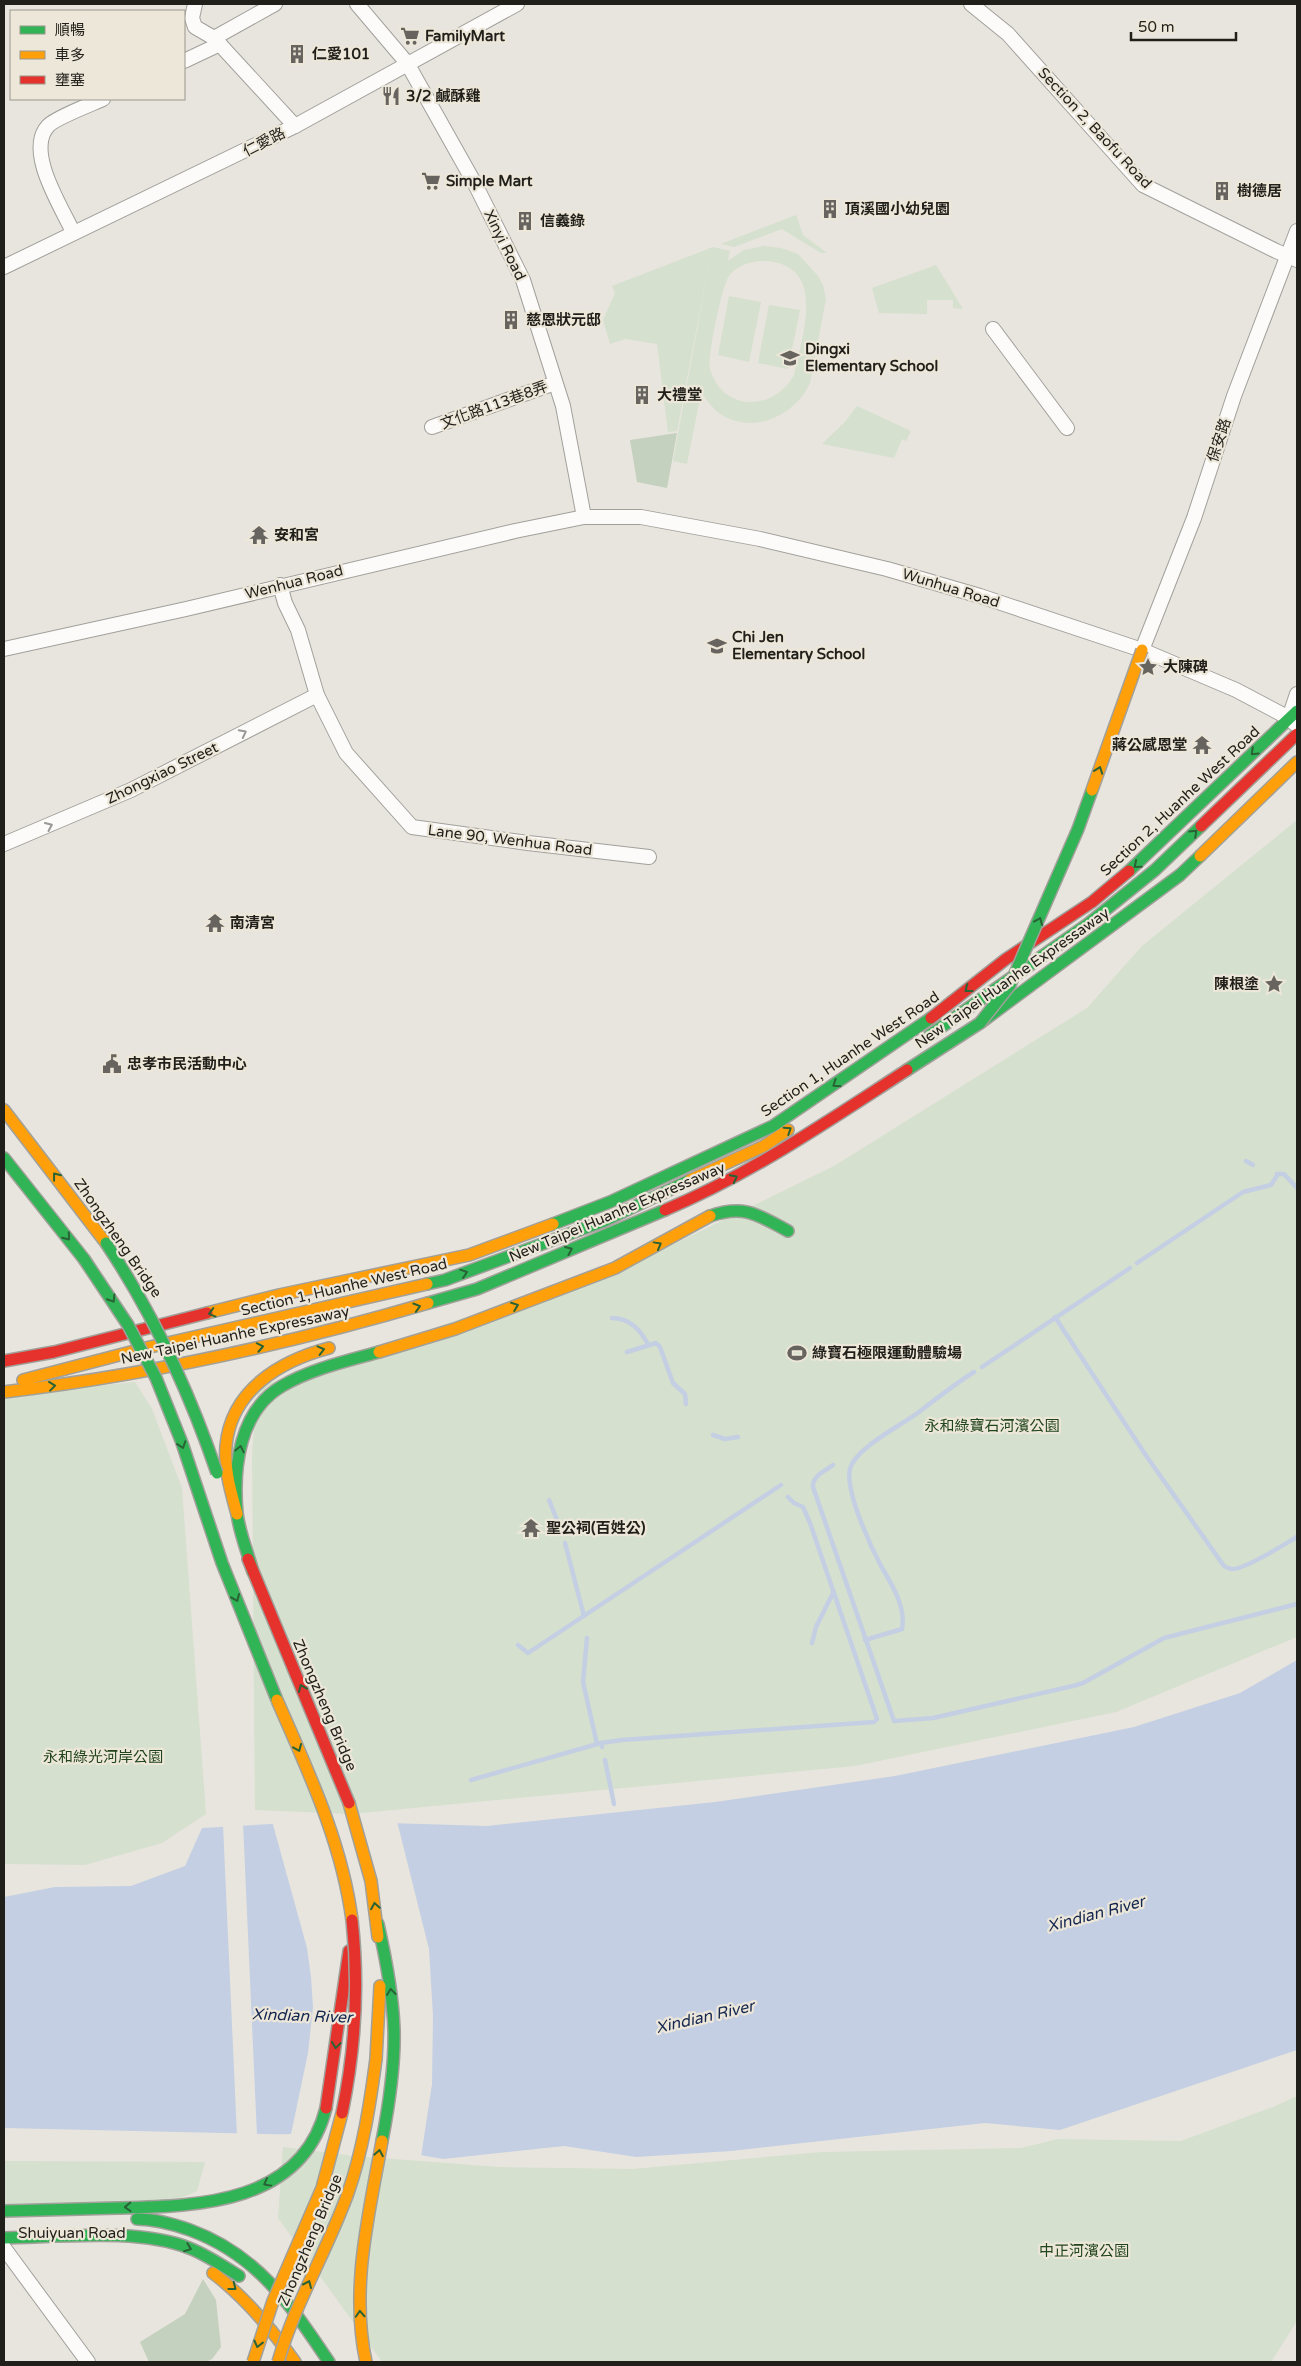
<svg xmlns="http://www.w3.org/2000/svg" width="1301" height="2366" viewBox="0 0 1301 2366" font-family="'Varela Round','Noto Sans TC',sans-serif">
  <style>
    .green { fill: #d5e0ce; fill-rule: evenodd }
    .forest { fill: #c4d1be }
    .water { fill: #c4cfe3 }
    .pier { fill: #e8e5de }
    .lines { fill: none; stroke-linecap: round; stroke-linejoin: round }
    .stream { stroke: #c4cfe3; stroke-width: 4.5 }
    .street-casing { stroke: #a2a09b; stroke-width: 16 }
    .fast-casing { stroke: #a2a09b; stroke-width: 14 }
    .slow-casing { stroke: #a2a09b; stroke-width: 14 }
    .jam-casing { stroke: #a2a09b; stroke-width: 14 }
    .street { stroke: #fcfbfa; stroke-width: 14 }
    .fast { stroke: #30b455; stroke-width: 11 }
    .slow { stroke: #ff9f0a; stroke-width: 11 }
    .jam { stroke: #e5322d; stroke-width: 11 }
    .fast-bridge-casing { stroke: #a2a09b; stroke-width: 14; stroke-linecap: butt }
    .slow-bridge-casing { stroke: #a2a09b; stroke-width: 14; stroke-linecap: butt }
    .jam-bridge-casing { stroke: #a2a09b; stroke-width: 14; stroke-linecap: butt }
    .fast-bridge { stroke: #30b455; stroke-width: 11 }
    .slow-bridge { stroke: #ff9f0a; stroke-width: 11 }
    .jam-bridge { stroke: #e5322d; stroke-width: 11 }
    .oneway { stroke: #999895 }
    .oneway2 { stroke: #286235 }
    .labels { text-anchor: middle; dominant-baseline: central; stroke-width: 4.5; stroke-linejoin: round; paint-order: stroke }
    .poi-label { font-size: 15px; font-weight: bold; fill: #211f1a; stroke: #ede7d9; text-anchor: start }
    .street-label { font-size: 15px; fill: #211f1a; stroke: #ede7d9 }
    .park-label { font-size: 15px; fill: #21451c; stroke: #ede7d9 }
    .water-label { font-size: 16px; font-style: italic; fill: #142750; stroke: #ede7d9 }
  </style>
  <rect width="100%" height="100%" fill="#e8e5de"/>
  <g class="green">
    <path d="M796,215L803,235L827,253H821L782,229L734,247L721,244L713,247L730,251L728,261L744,250L764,246L781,248L798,254L818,276L823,285L826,299L810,383C795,416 752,436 719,413C712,408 707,400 701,393L687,464L673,461L712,248L677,431L668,432L657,344L625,339L610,344L603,320L615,293L612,286ZM759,261C829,260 803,333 794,375C774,412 722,412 710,369C707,359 722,285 729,276C736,266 747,263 759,261Z"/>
    <path d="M936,265L963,309L953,308V300H927V314L879,313L872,288Z"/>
    <path d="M729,296L761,302L749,362L718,355Z"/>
    <path d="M769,305L800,310L788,369L758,363Z"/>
    <path d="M857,406L911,431L906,441L902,439L894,458L822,444L845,422Z"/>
    <path d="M1297,820V1637L1116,1712L855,1766L351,1814L255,1810L252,1453L258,1387L654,1254L834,1166L1087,1008L1142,946Z"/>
    <path d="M135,1382L152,1409L182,1488L206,1814L162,1843L85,1865L4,1864V1395Z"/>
    <path d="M1297,2096V2321L1271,2362H382L278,2218L283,2147L354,2156L499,2167L632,2169L822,2152L1021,2148L1058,2139L1181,2141L1273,2107Z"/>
    <path d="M4,2161L205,2162L197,2191L167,2204L4,2206Z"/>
  </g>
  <g class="forest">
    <path d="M677,433L667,488L637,482L630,440Z"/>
    <path d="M203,2279L216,2300L221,2347L212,2359L206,2362H149L140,2342L185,2314Z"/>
  </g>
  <path class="water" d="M1297,1660V2050L1060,2130L985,2123L731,2151L636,2157L564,2146L443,2159L305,2135L4,2128V1897L55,1887L131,1886L185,1866L202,1828L324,1821L487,1826L715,1802L895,1776L1134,1727L1240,1693Z"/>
  <path class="pier" d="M324,1818L397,1821L429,1949L433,2016L432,2084L421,2157L305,2138L237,2136L223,1825L243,1823L257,2136L291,2134L308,2053L313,2007L311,1977L307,1948L272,1821Z"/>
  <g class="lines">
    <g class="stream">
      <path d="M1246,1161L1253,1165"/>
      <path d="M1277,1174H1284L1297,1188"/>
      <path d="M1137,1263L1243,1192L1271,1185L1278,1174"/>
      <path d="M1055,1317L1147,1457L1224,1566C1225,1567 1231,1569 1232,1569C1244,1570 1285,1544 1297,1537"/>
      <path d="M612,1318C630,1318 640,1330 648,1344"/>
      <path d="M627,1352L656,1343L660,1347L673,1383L685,1394L686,1404"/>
      <path d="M982,1367L1130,1268"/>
      <path d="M713,1435L725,1439L738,1437"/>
      <path d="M833,1465C825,1471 812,1476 813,1487L894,1721L933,1718L1073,1686L1083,1683L1164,1638L1297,1604"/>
      <path d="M549,1500L557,1520"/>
      <path d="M565,1543L584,1616"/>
      <path d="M587,1638L583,1682L597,1744"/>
      <path d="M865,1640L902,1629C906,1606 892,1585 881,1566C870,1545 845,1491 850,1469C855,1448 902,1425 919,1412C937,1398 955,1384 974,1372"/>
      <path d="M812,1643L816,1627L833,1593"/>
      <path d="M518,1645L528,1653L781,1485"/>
      <path d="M601,1743L622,1740L874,1722L877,1719L810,1523L803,1507L794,1503L788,1497"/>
      <path d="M605,1760L614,1804"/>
      <path d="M471,1780L601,1743L602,1747"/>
    </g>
    <g class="street-casing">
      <g id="street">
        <path d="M195,4L192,18L195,27L214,38L295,126"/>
        <path d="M357,4L407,63L475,184L523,280L563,406L584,517"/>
        <path d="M971,4L1008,34L1143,185L1276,251L1297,260"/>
        <path d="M214,38L275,4"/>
        <path d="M184,61L220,44"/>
        <path d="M73,232C61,206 25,151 48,126C55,118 92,104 103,99"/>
        <path d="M4,267L295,126L517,4"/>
        <path d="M993,329L1067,428"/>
        <path d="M432,427L555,383"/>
        <path d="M280,585L285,603L298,630L317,695L346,753L412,827L528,843L649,857"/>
        <path d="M4,649L186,609L515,531L584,517H641L760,539L887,569L980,596L1142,650L1236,690L1289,718L1295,724"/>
        <path d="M1142,650L1194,518L1234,396L1297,231"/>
        <path d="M1289,718L1297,694"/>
        <path d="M4,844L131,790L317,695"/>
        <path d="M4,2248L88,2362"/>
      </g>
    </g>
    <g class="fast-casing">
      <g id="fast">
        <path d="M1129,871L1297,711"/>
        <path d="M930,1035L1088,924L1155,870L1201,826"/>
        <path d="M907,1070L980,1023L1180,875L1200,856"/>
        <path d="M4,1158L84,1259"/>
        <path d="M710,1216C745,1204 758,1215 788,1231"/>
        <path d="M553,1224L610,1202L773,1126L931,1018"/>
        <path d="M427,1284L445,1280L604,1221L690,1180"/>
        <path d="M428,1303L477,1289L665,1210"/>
        <path d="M253,1572C248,1553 239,1532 237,1513C233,1468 239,1411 282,1386C311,1369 347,1361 379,1352"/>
        <path d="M378,1924C386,1959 393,1994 394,2030C395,2067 389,2105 382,2141"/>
        <path d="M4,2211C42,2210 80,2209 118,2208C199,2206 302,2204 326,2108"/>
        <path d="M137,2219C155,2219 173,2224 190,2230C258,2255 290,2304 329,2362"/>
        <path d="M4,2238C58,2237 140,2228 189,2248C207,2255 223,2266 239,2276"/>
      </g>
    </g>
    <g class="slow-casing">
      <g id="slow">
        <path d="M1200,856L1297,762"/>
        <path d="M4,1110L106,1243"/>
        <path d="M690,1180L764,1146L788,1130"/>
        <path d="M207,1313L279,1295L469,1255L553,1224"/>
        <path d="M379,1352L455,1329L615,1268L710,1216"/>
        <path d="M23,1380L150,1347L427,1284"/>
        <path d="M4,1392C147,1375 289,1344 428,1303"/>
        <path d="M237,1514C231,1492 224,1469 226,1446C231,1390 280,1361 329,1348"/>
        <path d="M349,1803L371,1881L378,1937"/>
        <path d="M376,2059L380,1986"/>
        <path d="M213,2273C246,2298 271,2328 295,2362"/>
        <path d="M366,2362C350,2288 369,2214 382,2141"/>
      </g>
    </g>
    <g class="jam-casing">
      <g id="jam">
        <path d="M1201,826L1297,734"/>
        <path d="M931,1018L1006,959L1092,902L1129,871"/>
        <path d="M665,1210C753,1173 828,1121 907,1070"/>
        <path d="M4,1361L54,1352L207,1313"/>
        <path d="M248,1559L349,1803"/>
        <path d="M326,2108L349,1951"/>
      </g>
    </g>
    <use href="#street" class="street"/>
    <use href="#fast" class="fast"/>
    <use href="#slow" class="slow"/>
    <use href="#jam" class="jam"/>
    <g class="fast-bridge-casing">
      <g id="fast-bridge">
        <path d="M980,1023L1010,985L1078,829L1092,790"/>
        <path d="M106,1243C154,1315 189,1391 217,1473"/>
        <path d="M84,1259L128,1325L156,1378L182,1443L222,1563L277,1700"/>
      </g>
    </g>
    <g class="slow-bridge-casing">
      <g id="slow-bridge">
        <path d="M1092,790L1142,650"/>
        <path d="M277,1700C308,1771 342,1842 352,1920"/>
        <path d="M253,2362L273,2301L322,2188L342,2113"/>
        <path d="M278,2362C295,2303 327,2251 348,2193C363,2150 370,2104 376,2059"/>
      </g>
    </g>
    <g class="jam-bridge-casing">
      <path id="jam-bridge" d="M342,2113C355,2051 359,1983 352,1920"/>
    </g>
    <use href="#fast-bridge" class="fast-bridge"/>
    <use href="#slow-bridge" class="slow-bridge"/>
    <use href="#jam-bridge" class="jam-bridge"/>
  </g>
  <defs><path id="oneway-chevron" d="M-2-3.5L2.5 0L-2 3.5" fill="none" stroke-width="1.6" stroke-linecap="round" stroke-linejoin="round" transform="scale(1.25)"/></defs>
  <g class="oneway">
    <use href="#oneway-chevron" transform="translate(243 733) rotate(-27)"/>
    <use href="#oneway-chevron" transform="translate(49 826) rotate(-24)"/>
  </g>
  <g class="oneway2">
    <use href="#oneway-chevron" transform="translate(1254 752) rotate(136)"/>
    <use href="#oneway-chevron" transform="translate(1099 770) rotate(-70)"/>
    <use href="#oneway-chevron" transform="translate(1194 833) rotate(-43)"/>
    <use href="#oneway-chevron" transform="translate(1137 865) rotate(140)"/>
    <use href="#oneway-chevron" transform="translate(1039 921) rotate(-67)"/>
    <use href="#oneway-chevron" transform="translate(968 989) rotate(142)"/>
    <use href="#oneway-chevron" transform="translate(836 1084) rotate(146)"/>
    <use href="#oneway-chevron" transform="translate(788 1130) rotate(-33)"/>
    <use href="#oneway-chevron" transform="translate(56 1176) rotate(-128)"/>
    <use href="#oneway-chevron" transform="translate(734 1178) rotate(-27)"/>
    <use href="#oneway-chevron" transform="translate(67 1237) rotate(51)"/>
    <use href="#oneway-chevron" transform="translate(658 1245) rotate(-29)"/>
    <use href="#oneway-chevron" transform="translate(569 1250) rotate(-23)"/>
    <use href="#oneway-chevron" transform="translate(464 1273) rotate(-19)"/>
    <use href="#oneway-chevron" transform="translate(112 1299) rotate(58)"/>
    <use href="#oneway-chevron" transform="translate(515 1306) rotate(-21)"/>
    <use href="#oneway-chevron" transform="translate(417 1307) rotate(-17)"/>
    <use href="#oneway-chevron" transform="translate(212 1313) rotate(165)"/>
    <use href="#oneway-chevron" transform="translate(260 1347) rotate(-11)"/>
    <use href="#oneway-chevron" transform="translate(321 1350) rotate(-14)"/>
    <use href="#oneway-chevron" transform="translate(52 1386) rotate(-7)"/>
    <use href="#oneway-chevron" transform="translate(182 1445) rotate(71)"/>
    <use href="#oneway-chevron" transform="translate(240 1449) rotate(-78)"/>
    <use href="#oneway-chevron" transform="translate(236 1598) rotate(67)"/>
    <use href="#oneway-chevron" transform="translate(302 1688) rotate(-113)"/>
    <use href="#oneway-chevron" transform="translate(298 1748) rotate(67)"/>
    <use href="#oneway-chevron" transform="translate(375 1906) rotate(-99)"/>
    <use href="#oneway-chevron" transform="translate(391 1992) rotate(-97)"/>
    <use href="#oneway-chevron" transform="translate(336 2045) rotate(98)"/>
    <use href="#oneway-chevron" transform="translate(379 2153) rotate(-80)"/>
    <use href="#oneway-chevron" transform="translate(267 2183) rotate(151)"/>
    <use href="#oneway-chevron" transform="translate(128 2207) rotate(178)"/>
    <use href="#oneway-chevron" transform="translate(188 2248) rotate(21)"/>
    <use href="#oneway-chevron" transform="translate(308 2284) rotate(-66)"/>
    <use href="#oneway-chevron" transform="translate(233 2287) rotate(38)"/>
    <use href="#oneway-chevron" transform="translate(360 2314) rotate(-93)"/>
    <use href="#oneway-chevron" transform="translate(258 2344) rotate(104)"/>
  </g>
  <defs>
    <g id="supermarket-bare" transform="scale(1.5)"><path d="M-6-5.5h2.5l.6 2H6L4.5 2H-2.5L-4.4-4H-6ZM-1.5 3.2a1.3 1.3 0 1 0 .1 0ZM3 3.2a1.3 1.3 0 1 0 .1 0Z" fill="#67645f" stroke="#ede7d9" stroke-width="2.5" paint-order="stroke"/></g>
    <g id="building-bare" transform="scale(1.5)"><path d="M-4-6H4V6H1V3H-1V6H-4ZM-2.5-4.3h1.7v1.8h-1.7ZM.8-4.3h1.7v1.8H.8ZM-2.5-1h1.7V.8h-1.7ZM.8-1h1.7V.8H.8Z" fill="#67645f" stroke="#ede7d9" stroke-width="2.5" paint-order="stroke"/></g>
    <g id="restaurant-bare" transform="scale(1.5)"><path d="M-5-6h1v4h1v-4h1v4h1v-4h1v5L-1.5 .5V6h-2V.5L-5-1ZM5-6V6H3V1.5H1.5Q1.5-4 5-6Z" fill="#67645f" stroke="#ede7d9" stroke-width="2.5" paint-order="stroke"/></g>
    <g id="school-bare" transform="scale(1.5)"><path d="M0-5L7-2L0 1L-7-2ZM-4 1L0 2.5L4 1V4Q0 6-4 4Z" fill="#67645f" stroke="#ede7d9" stroke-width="2.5" paint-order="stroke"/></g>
    <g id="temple-bare" transform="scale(1.5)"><path d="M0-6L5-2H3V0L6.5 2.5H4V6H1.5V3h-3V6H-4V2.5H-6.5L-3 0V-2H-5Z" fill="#67645f" stroke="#ede7d9" stroke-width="2.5" paint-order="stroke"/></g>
    <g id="sight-bare" transform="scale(1.5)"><path d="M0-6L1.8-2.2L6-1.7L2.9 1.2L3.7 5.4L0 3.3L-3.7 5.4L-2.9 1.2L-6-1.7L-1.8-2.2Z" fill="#67645f" stroke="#ede7d9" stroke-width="2.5" paint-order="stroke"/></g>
    <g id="civic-bare" transform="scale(1.5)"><path d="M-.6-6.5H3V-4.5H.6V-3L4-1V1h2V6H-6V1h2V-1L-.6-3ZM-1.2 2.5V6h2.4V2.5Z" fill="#67645f" stroke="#ede7d9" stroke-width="2.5" paint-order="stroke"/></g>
    <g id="stadium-bare" transform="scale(1.5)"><path d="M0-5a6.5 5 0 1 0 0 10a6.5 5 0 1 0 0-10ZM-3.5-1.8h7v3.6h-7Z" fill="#67645f" stroke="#ede7d9" stroke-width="2.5" paint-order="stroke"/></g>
  </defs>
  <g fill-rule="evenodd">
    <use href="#supermarket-bare" x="410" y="36"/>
    <use href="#building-bare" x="297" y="54"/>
    <use href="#restaurant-bare" x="391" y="96"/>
    <use href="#supermarket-bare" x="431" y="181"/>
    <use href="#building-bare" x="1222" y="191"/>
    <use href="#building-bare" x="830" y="209"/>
    <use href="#building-bare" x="525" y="221"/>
    <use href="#building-bare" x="511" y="320"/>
    <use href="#school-bare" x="790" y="358"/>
    <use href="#building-bare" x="642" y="395"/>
    <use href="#temple-bare" x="259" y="535"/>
    <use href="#school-bare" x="717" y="646"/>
    <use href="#sight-bare" x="1148" y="667"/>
    <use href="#temple-bare" x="1202" y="745"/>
    <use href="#temple-bare" x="215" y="923"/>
    <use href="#sight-bare" x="1274" y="984"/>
    <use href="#civic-bare" x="112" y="1064"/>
    <use href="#stadium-bare" x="797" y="1353"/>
    <use href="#temple-bare" x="531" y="1528"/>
  </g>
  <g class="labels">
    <g class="poi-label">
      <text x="425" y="36">FamilyMart</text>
      <text x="312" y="54">仁愛101</text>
      <text x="406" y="96">3/2 鹹酥雞</text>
      <text x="446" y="181">Simple Mart</text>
      <text x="1237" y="191">樹德居</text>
      <text x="845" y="209">頂溪國小幼兒園</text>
      <text x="540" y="221">信義錄</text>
      <text x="526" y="320">慈恩狀元邸</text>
      <text x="805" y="349">Dingxi<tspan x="805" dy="17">Elementary School</tspan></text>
      <text x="657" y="395">大禮堂</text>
      <text x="274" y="535">安和宮</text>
      <text x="732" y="637">Chi Jen<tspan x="732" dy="17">Elementary School</tspan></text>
      <text x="1163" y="667">大陳碑</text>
      <text x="1187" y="745" text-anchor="end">蔣公感恩堂</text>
      <text x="230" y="923">南清宮</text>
      <text x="1259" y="984" text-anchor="end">陳根塗</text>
      <text x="127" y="1064">忠孝市民活動中心</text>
      <text x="812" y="1353">綠寶石極限運動體驗場</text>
      <text x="546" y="1528">聖公祠(百姓公)</text>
    </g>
    <g class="street-label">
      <text transform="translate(1095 128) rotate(47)">Section 2, Baofu Road</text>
      <text transform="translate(264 142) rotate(-27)">仁愛路</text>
      <text transform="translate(505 245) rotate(64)">Xinyi Road</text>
      <text transform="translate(494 405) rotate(-20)">文化路113巷8弄</text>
      <text transform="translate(1219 440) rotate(-72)">保安路</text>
      <text transform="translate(294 582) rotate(-14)">Wenhua Road</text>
      <text transform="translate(951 588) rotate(17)">Wunhua Road</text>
      <text transform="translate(162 773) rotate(-26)">Zhongxiao Street</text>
      <text transform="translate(1180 801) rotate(-43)">Section 2, Huanhe West Road</text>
      <text transform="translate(510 840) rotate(7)">Lane 90, Wenhua Road</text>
      <text transform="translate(1012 978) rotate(-35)">New Taipei Huanhe Expressaway</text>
      <text transform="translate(850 1054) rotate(-34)">Section 1, Huanhe West Road</text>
      <text transform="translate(617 1212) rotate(-23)">New Taipei Huanhe Expressaway</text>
      <text transform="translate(118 1238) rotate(55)">Zhongzheng Bridge</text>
      <text transform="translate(344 1287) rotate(-13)">Section 1, Huanhe West Road</text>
      <text transform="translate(235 1335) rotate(-12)">New Taipei Huanhe Expressaway</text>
      <text transform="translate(325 1705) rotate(67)">Zhongzheng Bridge</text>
      <text x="72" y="2233">Shuiyuan Road</text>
      <text transform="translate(310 2240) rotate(-67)">Zhongzheng Bridge</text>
    </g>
    <g class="park-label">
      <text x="992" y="1426">永和綠寶石河濱公園</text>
      <text x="103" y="1757">永和綠光河岸公園</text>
      <text x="1084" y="2251">中正河濱公園</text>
    </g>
    <g class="water-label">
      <text transform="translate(1096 1914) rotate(-15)">Xindian River</text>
      <text transform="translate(302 2016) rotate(2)">Xindian River</text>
      <text transform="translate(705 2017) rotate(-13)">Xindian River</text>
    </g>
  </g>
  <rect width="1301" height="2366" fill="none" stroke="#211f1a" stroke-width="10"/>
  <rect x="10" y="10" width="175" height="90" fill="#ede7d9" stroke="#9b978d"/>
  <rect x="20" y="26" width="25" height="8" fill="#30b455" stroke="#9b978d"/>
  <text x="55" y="35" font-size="15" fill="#211f1a">順暢</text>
  <rect x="20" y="51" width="25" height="8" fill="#ff9f0a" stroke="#9b978d"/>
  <text x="55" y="60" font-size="15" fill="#211f1a">車多</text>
  <rect x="20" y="76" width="25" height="8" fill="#e5322d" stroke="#9b978d"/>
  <text x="55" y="85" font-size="15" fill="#211f1a">壅塞</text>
  <path d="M1131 32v8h105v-8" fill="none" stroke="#211f1a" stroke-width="2.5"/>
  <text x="1138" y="32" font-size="15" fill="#211f1a" stroke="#ede7d9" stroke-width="4" paint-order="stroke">50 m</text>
</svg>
